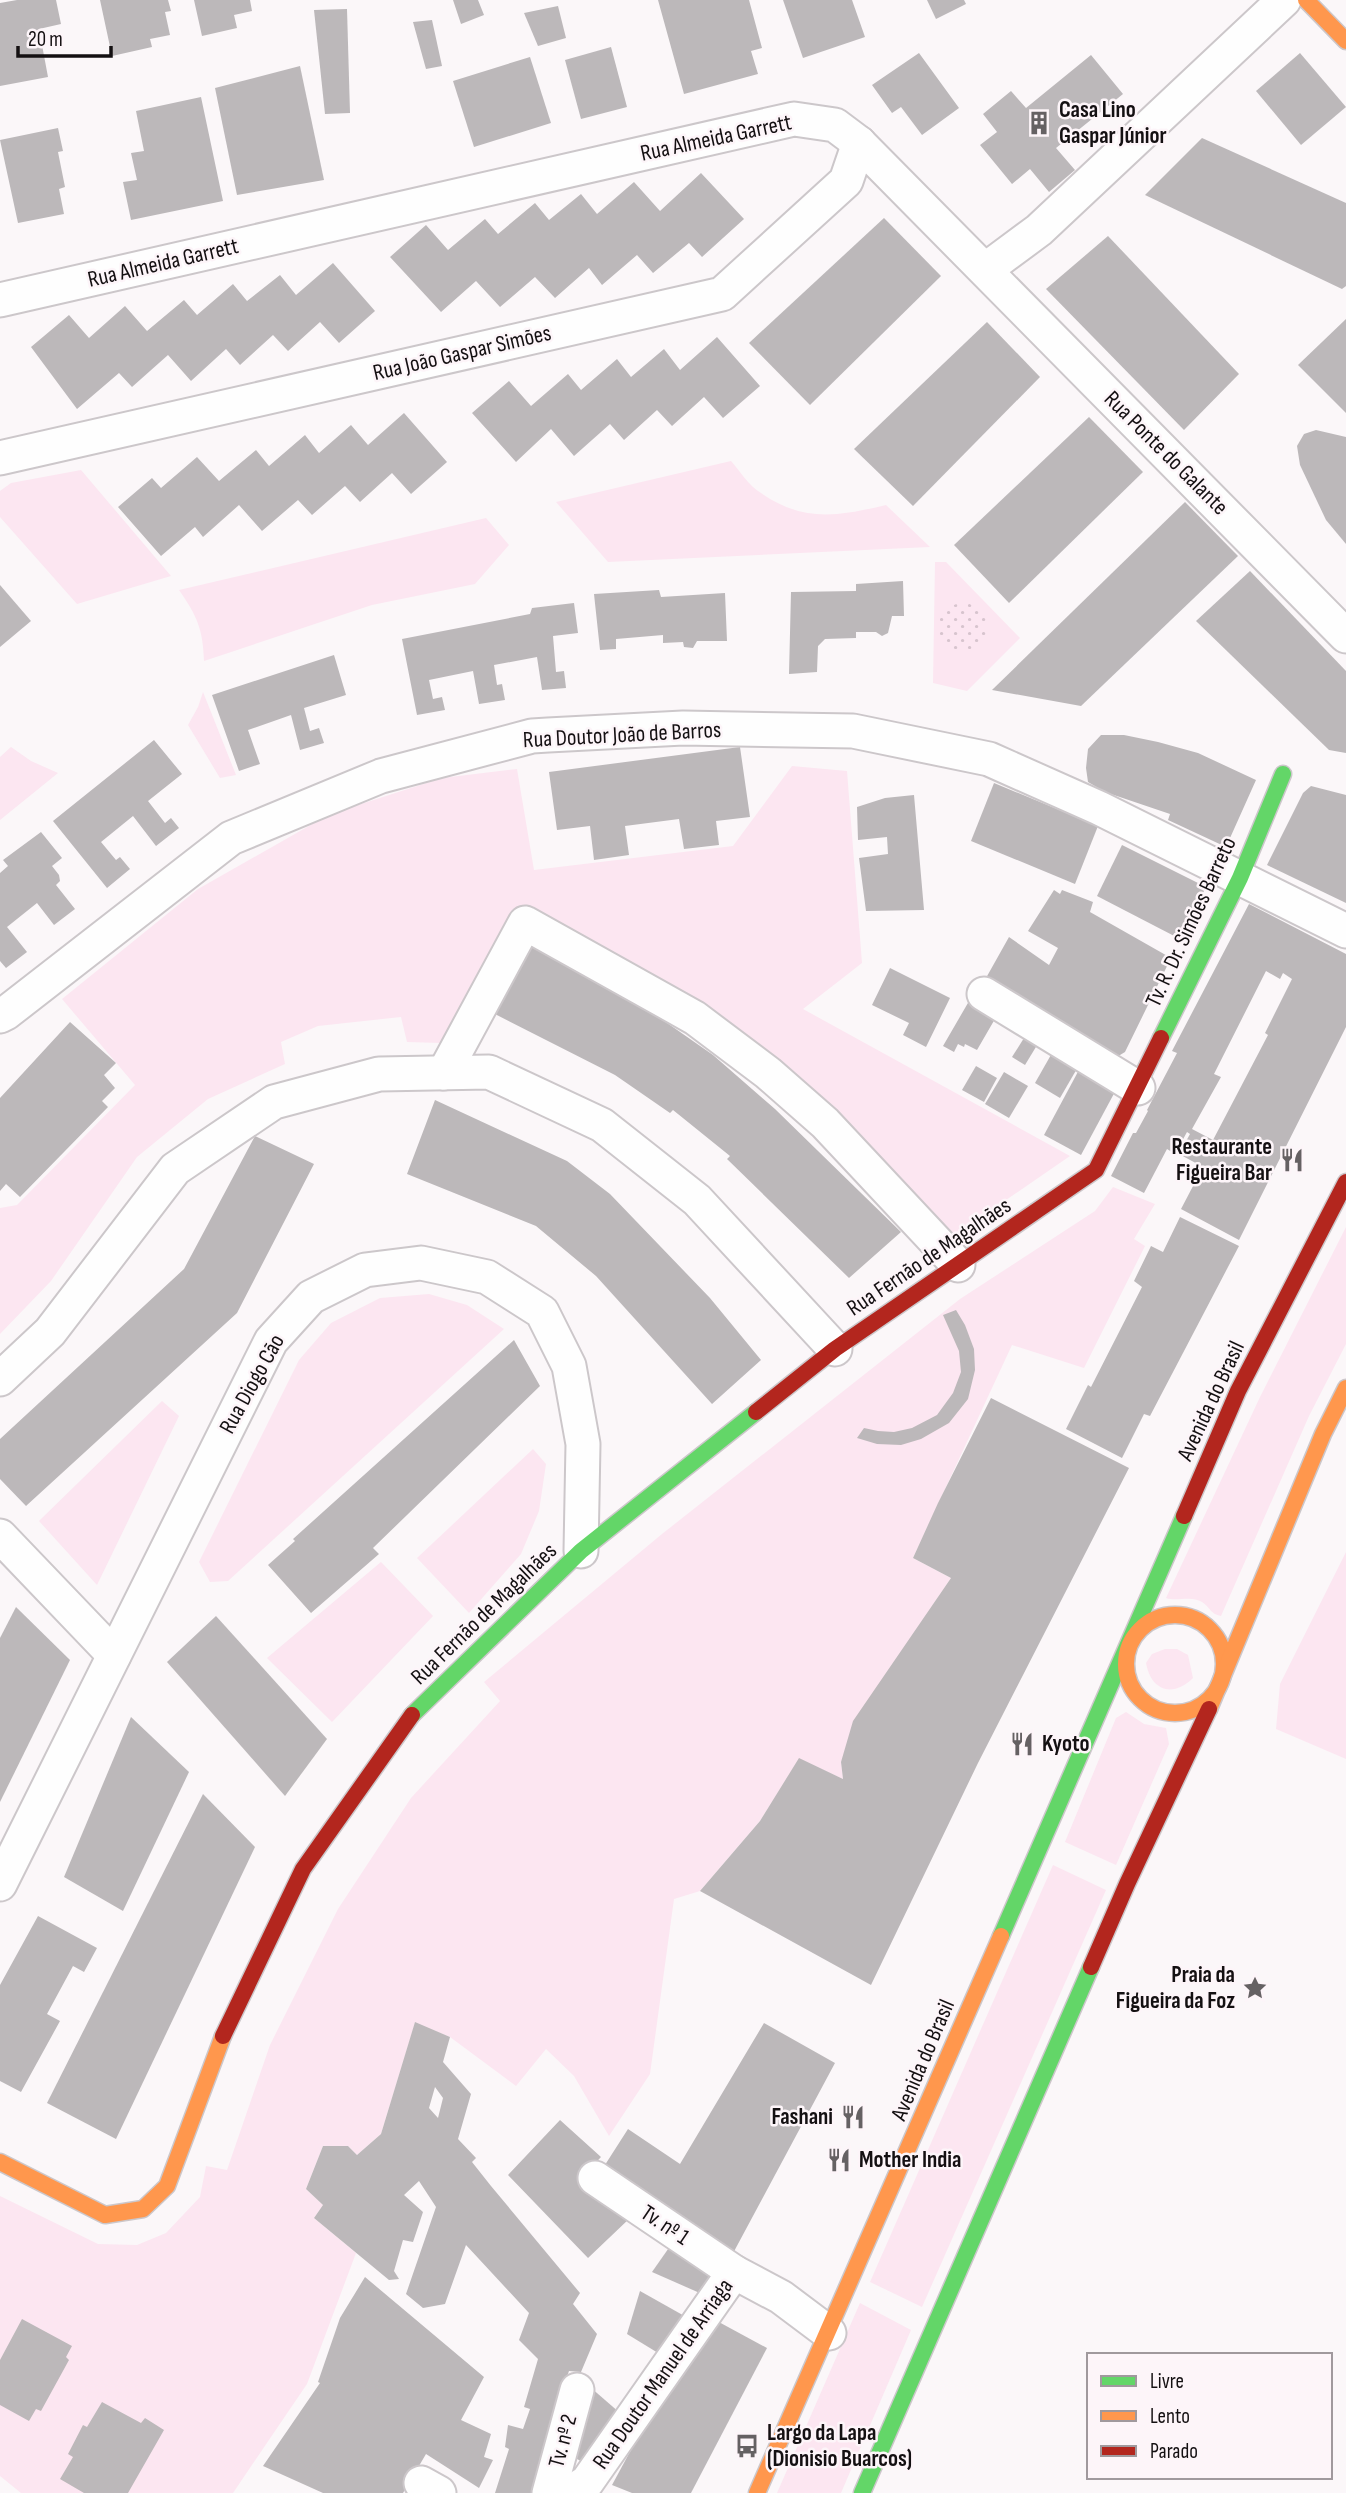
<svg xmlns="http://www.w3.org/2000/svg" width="1346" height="2493" viewBox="0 0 1346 2493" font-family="'Sofia Sans Condensed',sans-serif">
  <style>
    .grass { fill: #fce6f1 }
    .park { fill: url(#park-dots) }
    .building { fill: #bcb8ba; fill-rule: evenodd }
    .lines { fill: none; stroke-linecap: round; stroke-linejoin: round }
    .street-casing { stroke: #ccc7ca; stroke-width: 37 }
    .fast-casing { stroke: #ccc7ca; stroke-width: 19 }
    .slow-casing { stroke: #ccc7ca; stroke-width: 19 }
    .jam-casing { stroke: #ccc7ca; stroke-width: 19 }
    .street { stroke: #fefefe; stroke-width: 33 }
    .fast { stroke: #63d668; stroke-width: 16 }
    .slow { stroke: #ff974d; stroke-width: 16 }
    .jam { stroke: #b3261e; stroke-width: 16 }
    .labels { text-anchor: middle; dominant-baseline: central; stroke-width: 5; stroke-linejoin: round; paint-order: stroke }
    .poi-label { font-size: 23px; font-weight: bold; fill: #141012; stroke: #fdf5f9; text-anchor: start }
    .street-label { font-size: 23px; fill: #141012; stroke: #fdf5f9 }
  </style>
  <defs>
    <pattern id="park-dots" width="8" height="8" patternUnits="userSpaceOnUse" patternTransform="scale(1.75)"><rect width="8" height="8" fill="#fce6f1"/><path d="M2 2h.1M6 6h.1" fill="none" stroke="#d7c4ce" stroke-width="1.8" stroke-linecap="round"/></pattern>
  </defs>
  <rect width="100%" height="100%" fill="#fbf7f9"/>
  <g class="grass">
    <path d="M731,461C740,471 749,486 761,493C804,523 839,516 886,505L930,547L608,562L556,502Z"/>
    <path d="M81,470L171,576L77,604L0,517V491L11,483Z"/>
    <path d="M486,518L509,545L475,584L372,605L204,661C203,629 197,616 179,590Z"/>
    <path d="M935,562H946L1020,638L967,691L933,683Z"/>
    <path d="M203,692L236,775L220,778L188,725L198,707Z"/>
    <path d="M11,747L31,761L58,773L0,820V757Z"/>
    <path d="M792,766L847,771L862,963L803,1009L1070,1156L945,1242L832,1119L523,917L497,937L441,1043L407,1042L401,1017L318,1026L281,1042L285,1064L208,1099L137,1157L51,1281L0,1334V1208L17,1205L135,1085L62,999L198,889L330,814L442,778L517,769L534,870L733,846Z"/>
    <path d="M1113,1187L1155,1204L1134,1239L1145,1246L1084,1368L1012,1345L913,1558L951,1578L867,1703L841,1762L843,1779L799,1759L760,1821L700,1891L674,1899L650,2074L609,2136L574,2076L546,2049L516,2086L450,2037L415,2023L381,2134L357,2155L348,2146H323L306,2189L323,2205L314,2218L356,2253L307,2384L233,2493H21L0,2476V2196L98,2244L137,2245L166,2233L200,2197L206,2166L227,2170L270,2045L338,1909L411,1798L500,1701L484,1682L662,1534L960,1299L1095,1211Z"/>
    <path d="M1346,1227V1344L1309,1416L1221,1616C1210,1614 1210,1607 1202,1602C1191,1595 1177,1602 1166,1598L1260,1397Z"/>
    <path d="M429,1294L467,1305L504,1329L228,1581L210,1582L199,1562L299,1360L331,1323L380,1298Z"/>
    <path d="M162,1401L179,1416L97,1585L39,1521Z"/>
    <path d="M533,1449L546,1464L539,1511L521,1554L469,1613L417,1558Z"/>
    <path d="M1346,1552V1759L1276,1729L1280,1684Z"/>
    <path d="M381,1562L433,1616L332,1722L267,1658Z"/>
    <path d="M1165,1649H1177L1188,1655L1193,1678C1173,1698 1151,1691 1146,1663L1152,1654Z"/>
    <path d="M1126,1712L1144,1724L1166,1728L1169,1744L1116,1865L1065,1842L1116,1718Z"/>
    <path d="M1053,1865L1106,1890L922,2307L870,2282Z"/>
    <path d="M860,2303L911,2330L841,2493H777Z"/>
  </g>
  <circle class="park" cx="963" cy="628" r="25"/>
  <g class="building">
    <path d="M17,0H56L61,24L39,29L48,77L0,86V3Z"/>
    <path d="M100,0H168L171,11L165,12L170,35L150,39L152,47L112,56Z"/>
    <path d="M194,0H250L252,11L234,15L237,28L202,36Z"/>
    <path d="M453,0H478L484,15L461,24Z"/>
    <path d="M658,0H749L762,48L751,51L758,74L684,94Z"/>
    <path d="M783,0H852L865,37L803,58Z"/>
    <path d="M927,0H964L966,4L936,19Z"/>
    <path d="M558,6L566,38L538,46L524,13Z"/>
    <path d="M347,9L350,113L325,114L314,10Z"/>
    <path d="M432,20L442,66L426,69L413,22Z"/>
    <path d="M611,47L627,107L581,119L565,60Z"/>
    <path d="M919,53L959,108L922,135L901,107L892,113L872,85Z"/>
    <path d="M1300,53L1346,107L1301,145L1256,91Z"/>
    <path d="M1091,55L1123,94L1056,148L1075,170L1049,192L1030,169L1012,184L980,145L997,132L983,114L1011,91L1026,108Z"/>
    <path d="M530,57L551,123L474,147L453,81Z"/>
    <path d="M300,66L324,180L237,195L215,88Z"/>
    <path d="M201,97L223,201L131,220L123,182L137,180L131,153L144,151L136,111Z"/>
    <path d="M58,128L63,151L58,152L65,187L59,189L64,214L18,223L0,140Z"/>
    <path d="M1202,138L1346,203V286L1342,289L1145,195Z"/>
    <path d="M701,173L744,219L702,257L689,243L653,273L637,255L602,285L589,268L555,298L535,277L500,307L476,281L441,312L390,257L426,225L448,250L485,219L498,234L535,203L549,220L581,194L597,214L634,182L660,211Z"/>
    <path d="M884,218L941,276L810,405L749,343Z"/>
    <path d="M1108,236L1239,374L1184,430L1046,289Z"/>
    <path d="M333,263L375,311L339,343L320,322L288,351L273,335L240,365L226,349L191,381L168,355L132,387L119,373L77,409L31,347L69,315L89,338L125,306L147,331L184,300L197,315L233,284L247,301L280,275L296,295Z"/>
    <path d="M1346,319V413L1298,365Z"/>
    <path d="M987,322L1040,377L913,506L854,449Z"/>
    <path d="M717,337L760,386L723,418L704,397L672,426L657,410L624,440L610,424L574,456L551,429L516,462L472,413L509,381L531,406L568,374L581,390L617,359L631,377L664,349L680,370Z"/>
    <path d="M404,413L447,462L411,494L392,473L360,502L345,486L312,515L298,500L262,531L239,505L203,537L195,527L161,556L118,507L152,478L161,488L197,457L219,481L256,450L269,466L305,435L319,453L351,425L368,445Z"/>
    <path d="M1089,417L1143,472L1009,603L954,545Z"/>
    <path d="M1316,430L1346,437V544L1326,520L1300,465L1297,446L1304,434Z"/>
    <path d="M1185,502L1238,556L1081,706L992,690Z"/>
    <path d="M1250,571L1346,671V753L1329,750L1196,621Z"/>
    <path d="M903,581L904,616H892L888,633L882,636L876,632H856V638L825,639L818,646L817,672L789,674L791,592L856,591V584Z"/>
    <path d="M0,585L31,621L0,647Z"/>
    <path d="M659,590L661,597L725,593L727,641H697L693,648L684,647L683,642L663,643V635L616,639V649L600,650L594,594Z"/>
    <path d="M574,603L578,633L553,636L556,672L564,671L566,688L542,690L537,657L494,665L497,685L502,684L505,700L479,704L473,671L429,680L433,699L442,697L445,710L417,715L402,639L530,614L532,608Z"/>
    <path d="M334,655L346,695L304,708L310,731L319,728L324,743L300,750L291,715L248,730L260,764L239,771L212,695Z"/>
    <path d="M1101,735H1124L1158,742L1198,753L1256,780L1226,847L1168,820L1170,814L1105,792L1088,782L1086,768L1088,749Z"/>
    <path d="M154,740L182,774L148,801L165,823L171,818L179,828L156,846L133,816L101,842L116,860L120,857L130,869L107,888L53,821Z"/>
    <path d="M740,747L750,817L716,821L719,845L684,849L679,819L625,826L629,855L594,860L590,826L557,830L549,772Z"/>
    <path d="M994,783L1098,826L1075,884L971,841Z"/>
    <path d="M1311,786L1346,795V903L1267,865L1303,793Z"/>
    <path d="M914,795L924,910L866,911L859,858L888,854L887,837L858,840L857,807L885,798Z"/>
    <path d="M41,832L62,858L52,866L59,875L60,881L56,885L75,909L54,925L37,903L7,927L27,952L6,968L0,961V873L8,866L3,860Z"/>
    <path d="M1122,845L1206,887L1180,939L1097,896Z"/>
    <path d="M1054,890L1060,894L1062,890L1093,902L1090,912L1171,958L1125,1052L1120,1055H1113L986,978L1009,937L1049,965L1058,948L1028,931Z"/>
    <path d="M1249,904L1346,954V1027L1239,1240L1181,1209L1203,1167L1179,1154L1190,1134L1187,1132L1175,1154L1167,1149L1144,1193L1111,1176L1133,1133H1136L1148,1111L1147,1110L1177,1053L1172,1051ZM1266,971L1280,979L1283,973L1292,979L1265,1033L1268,1035L1213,1140L1192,1129L1221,1077L1214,1074Z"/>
    <path d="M525,939L650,1011L713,1055L775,1109L901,1232L849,1278L727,1159L730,1156L673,1110L670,1113L615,1075L487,1010Z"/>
    <path d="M890,968L950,998L926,1047L903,1035L909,1023L872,1005Z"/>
    <path d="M972,996L999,1012L977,1050L965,1044L964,1047L958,1044L954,1052L943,1046Z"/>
    <path d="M70,1022L116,1063L104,1075L115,1088L102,1101L108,1107L20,1197L6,1184L0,1191V1098Z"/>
    <path d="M1029,1030L1042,1037L1025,1065L1012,1057Z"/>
    <path d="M1056,1046L1082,1060L1060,1098L1035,1083Z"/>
    <path d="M976,1066L997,1078L984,1102L962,1090Z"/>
    <path d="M1080,1068L1117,1088L1081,1155L1044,1135Z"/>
    <path d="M1004,1072L1028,1086L1009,1118L985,1104Z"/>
    <path d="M435,1100L567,1161L610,1194L710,1298L761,1360L712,1404L596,1276L536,1226L407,1174Z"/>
    <path d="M255,1136L314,1164L237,1313L26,1506L0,1479V1439L184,1269Z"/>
    <path d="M1180,1217L1239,1246L1150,1416L1144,1414L1122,1458L1066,1429L1088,1385L1091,1387L1142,1287L1134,1281L1151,1246L1163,1252Z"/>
    <path d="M956,1310L965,1325L974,1349L975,1370L968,1399L949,1423L921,1439L901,1445L877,1444L857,1438L864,1428L878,1431L894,1432L912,1428L937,1415L953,1393L961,1372L959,1351L943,1315Z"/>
    <path d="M514,1340L540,1386L373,1548L379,1554L311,1613L268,1565L295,1541L293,1539Z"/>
    <path d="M991,1398L1129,1468L978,1763L871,1985L700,1891L760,1821L799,1758L843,1779L841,1762L853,1721L951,1578L913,1558L938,1503Z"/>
    <path d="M16,1607L70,1660L0,1802V1638Z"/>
    <path d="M216,1616L327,1739L285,1796L167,1662Z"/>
    <path d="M131,1717L189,1772L123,1911L64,1877Z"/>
    <path d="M203,1794L255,1847L116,2139L47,2103Z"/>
    <path d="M38,1916L97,1948L84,1972L73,1966L47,2014L60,2021L21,2092L0,2081V1985Z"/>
    <path d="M415,2022L450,2037L443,2062L471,2094L458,2139L476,2158L472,2162L491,2186L580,2293L573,2304L597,2334L581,2372L569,2371L554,2413L541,2493H495L509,2449L505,2447L508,2425L523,2429L530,2409L524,2407L538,2359L519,2340L529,2313L466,2245L445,2304L423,2308L406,2294L436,2207L419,2181L404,2195L423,2212L413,2242L403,2240L394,2271L399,2279L389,2280L314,2218L323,2205L306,2189L323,2146H348L357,2155L381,2134ZM435,2087L443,2098L438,2118L429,2108Z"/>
    <path d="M764,2023L835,2063L731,2257L603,2168L628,2129L680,2164Z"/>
    <path d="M560,2120L601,2157L583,2176L630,2218L588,2258L508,2175Z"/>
    <path d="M673,2242L719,2271L702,2294L652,2272Z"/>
    <path d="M365,2277L484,2377L461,2420L491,2434L484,2457L493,2460L479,2488L426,2454L403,2493H323L263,2466L320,2383L318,2382L340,2318Z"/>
    <path d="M640,2291L688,2318L663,2356L627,2334Z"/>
    <path d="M22,2319L72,2346L66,2357L69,2360L41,2411L36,2409L29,2421L0,2405V2360Z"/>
    <path d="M717,2321L767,2348L691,2493H632L612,2485L645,2424Z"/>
    <path d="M590,2387L620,2413L589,2466L567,2453Z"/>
    <path d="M102,2402L141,2423L145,2418L164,2430L128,2493H84L60,2479L73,2457L68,2454L83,2425L87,2427Z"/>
  </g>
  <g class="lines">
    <g class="street-casing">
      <g id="street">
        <path d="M985,270L1039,230L1284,0"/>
        <path d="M0,300L794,119L835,125L859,143L1346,636"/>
        <path d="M0,458L722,294L846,181L859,143"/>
        <path d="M984,994L1138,1088"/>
        <path d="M0,1016L6,1013L231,838L381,776L532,736L548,735L683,728L853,731L989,759L1099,808L1346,931"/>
        <path d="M444,1073L525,923L695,1018L768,1073L825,1123L958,1265"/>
        <path d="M0,1379L50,1332L175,1169L274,1102L379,1074L489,1072L602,1125L697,1200L835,1349"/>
        <path d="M0,1536L114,1655"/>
        <path d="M0,1884L271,1341L311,1297L365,1270L421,1263L487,1277L542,1312L569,1366L583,1444L581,1551"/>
        <path d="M595,2178L734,2272"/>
        <path d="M421,2483L439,2493"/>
        <path d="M549,2493L577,2390"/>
        <path d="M569,2493L587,2482L734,2272L781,2297L829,2333"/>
      </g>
    </g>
    <g class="fast-casing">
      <g id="fast">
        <path d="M1161,1038L1240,878L1283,774"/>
        <path d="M412,1715L581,1551L756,1412"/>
        <path d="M1001,1936L1184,1516"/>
        <path d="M862,2493L1091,1967"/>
      </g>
    </g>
    <g class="slow-casing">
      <g id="slow">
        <path d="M1306,0L1346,41"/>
        <circle cx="1175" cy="1664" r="49"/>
        <path d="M1209,1709L1323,1434L1346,1388"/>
        <path d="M0,2162L105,2215L143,2209L167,2186L223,2036"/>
        <path d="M757,2493L1001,1936"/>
      </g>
    </g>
    <g class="jam-casing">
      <g id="jam">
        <path d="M756,1412L835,1349L1096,1170L1161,1038"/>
        <path d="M1184,1516L1238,1391L1346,1182"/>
        <path d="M1091,1967L1127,1884L1209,1709"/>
        <path d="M223,2036L303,1869L412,1715"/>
      </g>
    </g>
    <use href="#street" class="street"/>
    <use href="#fast" class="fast"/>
    <use href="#slow" class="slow"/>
    <use href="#jam" class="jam"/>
  </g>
  <defs>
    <g id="building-bare" transform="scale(1.89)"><path d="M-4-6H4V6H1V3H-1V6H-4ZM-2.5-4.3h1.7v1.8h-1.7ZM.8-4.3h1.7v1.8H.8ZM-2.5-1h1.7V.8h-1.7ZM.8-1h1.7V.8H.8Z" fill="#656163" stroke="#fdf5f9" stroke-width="2.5" paint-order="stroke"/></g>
    <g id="restaurant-bare" transform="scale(1.89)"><path d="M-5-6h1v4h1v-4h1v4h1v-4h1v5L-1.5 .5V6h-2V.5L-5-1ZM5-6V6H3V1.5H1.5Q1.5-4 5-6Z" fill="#656163" stroke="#fdf5f9" stroke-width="2.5" paint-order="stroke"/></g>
    <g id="sight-bare" transform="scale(1.89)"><path d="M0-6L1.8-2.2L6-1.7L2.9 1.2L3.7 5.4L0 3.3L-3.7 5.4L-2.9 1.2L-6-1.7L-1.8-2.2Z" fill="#656163" stroke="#fdf5f9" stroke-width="2.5" paint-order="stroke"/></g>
    <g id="bus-bare" transform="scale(1.89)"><path d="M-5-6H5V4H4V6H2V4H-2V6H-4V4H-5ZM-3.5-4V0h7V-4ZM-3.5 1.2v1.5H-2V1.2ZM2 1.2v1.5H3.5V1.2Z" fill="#656163" stroke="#fdf5f9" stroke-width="2.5" paint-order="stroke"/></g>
  </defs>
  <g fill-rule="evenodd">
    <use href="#building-bare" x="1039" y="123"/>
    <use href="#restaurant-bare" x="1292" y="1160"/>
    <use href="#restaurant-bare" x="1022" y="1744"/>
    <use href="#sight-bare" x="1255" y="1988"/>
    <use href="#restaurant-bare" x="853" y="2117"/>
    <use href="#restaurant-bare" x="839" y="2160"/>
    <use href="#bus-bare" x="747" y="2446"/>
  </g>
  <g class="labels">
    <g class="poi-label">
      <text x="1059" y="110">Casa Lino<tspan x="1059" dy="26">Gaspar Júnior</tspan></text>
      <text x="1272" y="1147" text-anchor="end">Restaurante<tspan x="1272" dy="26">Figueira Bar</tspan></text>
      <text x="1042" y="1744">Kyoto</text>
      <text x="1235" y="1975" text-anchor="end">Praia da<tspan x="1235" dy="26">Figueira da Foz</tspan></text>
      <text x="833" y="2117" text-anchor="end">Fashani</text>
      <text x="859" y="2160">Mother India</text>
      <text x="767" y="2433">Largo da Lapa<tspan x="767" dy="26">(Dionisio Buarcos)</tspan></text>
    </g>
    <g class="street-label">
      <text transform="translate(716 138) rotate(-12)">Rua Almeida Garrett</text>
      <text transform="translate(163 263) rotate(-13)">Rua Almeida Garrett</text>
      <text transform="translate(462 353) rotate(-13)">Rua João Gaspar Simões</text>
      <text transform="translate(1166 453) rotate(45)">Rua Ponte do Galante</text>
      <text transform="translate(622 735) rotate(-3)">Rua Doutor João de Barros</text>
      <text transform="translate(1191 922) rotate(-65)">Tv. R. Dr. Simões Barreto</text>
      <text transform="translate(929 1257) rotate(-34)">Rua Fernão de Magalhães</text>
      <text transform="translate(252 1384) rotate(-61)">Rua Diogo Cão</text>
      <text transform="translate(1211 1401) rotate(-65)">Avenida do Brasil</text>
      <text transform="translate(484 1614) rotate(-44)">Rua Fernão de Magalhães</text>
      <text transform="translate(923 2060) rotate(-67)">Avenida do Brasil</text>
      <text transform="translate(665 2225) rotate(34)">Tv. nº 1</text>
      <text transform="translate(663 2374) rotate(-55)">Rua Doutor Manuel de Arriaga</text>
      <text transform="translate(563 2441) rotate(-75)">Tv. nº 2</text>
    </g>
  </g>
  <rect x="1087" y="2353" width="245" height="126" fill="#fdf5f9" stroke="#a0999d" stroke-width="2"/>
  <rect x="1101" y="2376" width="35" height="10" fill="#63d668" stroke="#a0999d" stroke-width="2"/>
  <text x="1150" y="2388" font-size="21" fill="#141012">Livre</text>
  <rect x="1101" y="2411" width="35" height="10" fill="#ff974d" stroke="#a0999d" stroke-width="2"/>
  <text x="1150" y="2423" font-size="21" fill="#141012">Lento</text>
  <rect x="1101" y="2446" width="35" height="10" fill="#b3261e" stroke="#a0999d" stroke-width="2"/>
  <text x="1150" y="2458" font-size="21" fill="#141012">Parado</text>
  <path d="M18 46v10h93v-10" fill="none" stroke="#141012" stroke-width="3.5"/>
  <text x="28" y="46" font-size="21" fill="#141012" stroke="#fdf5f9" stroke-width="5" paint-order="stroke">20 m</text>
</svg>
